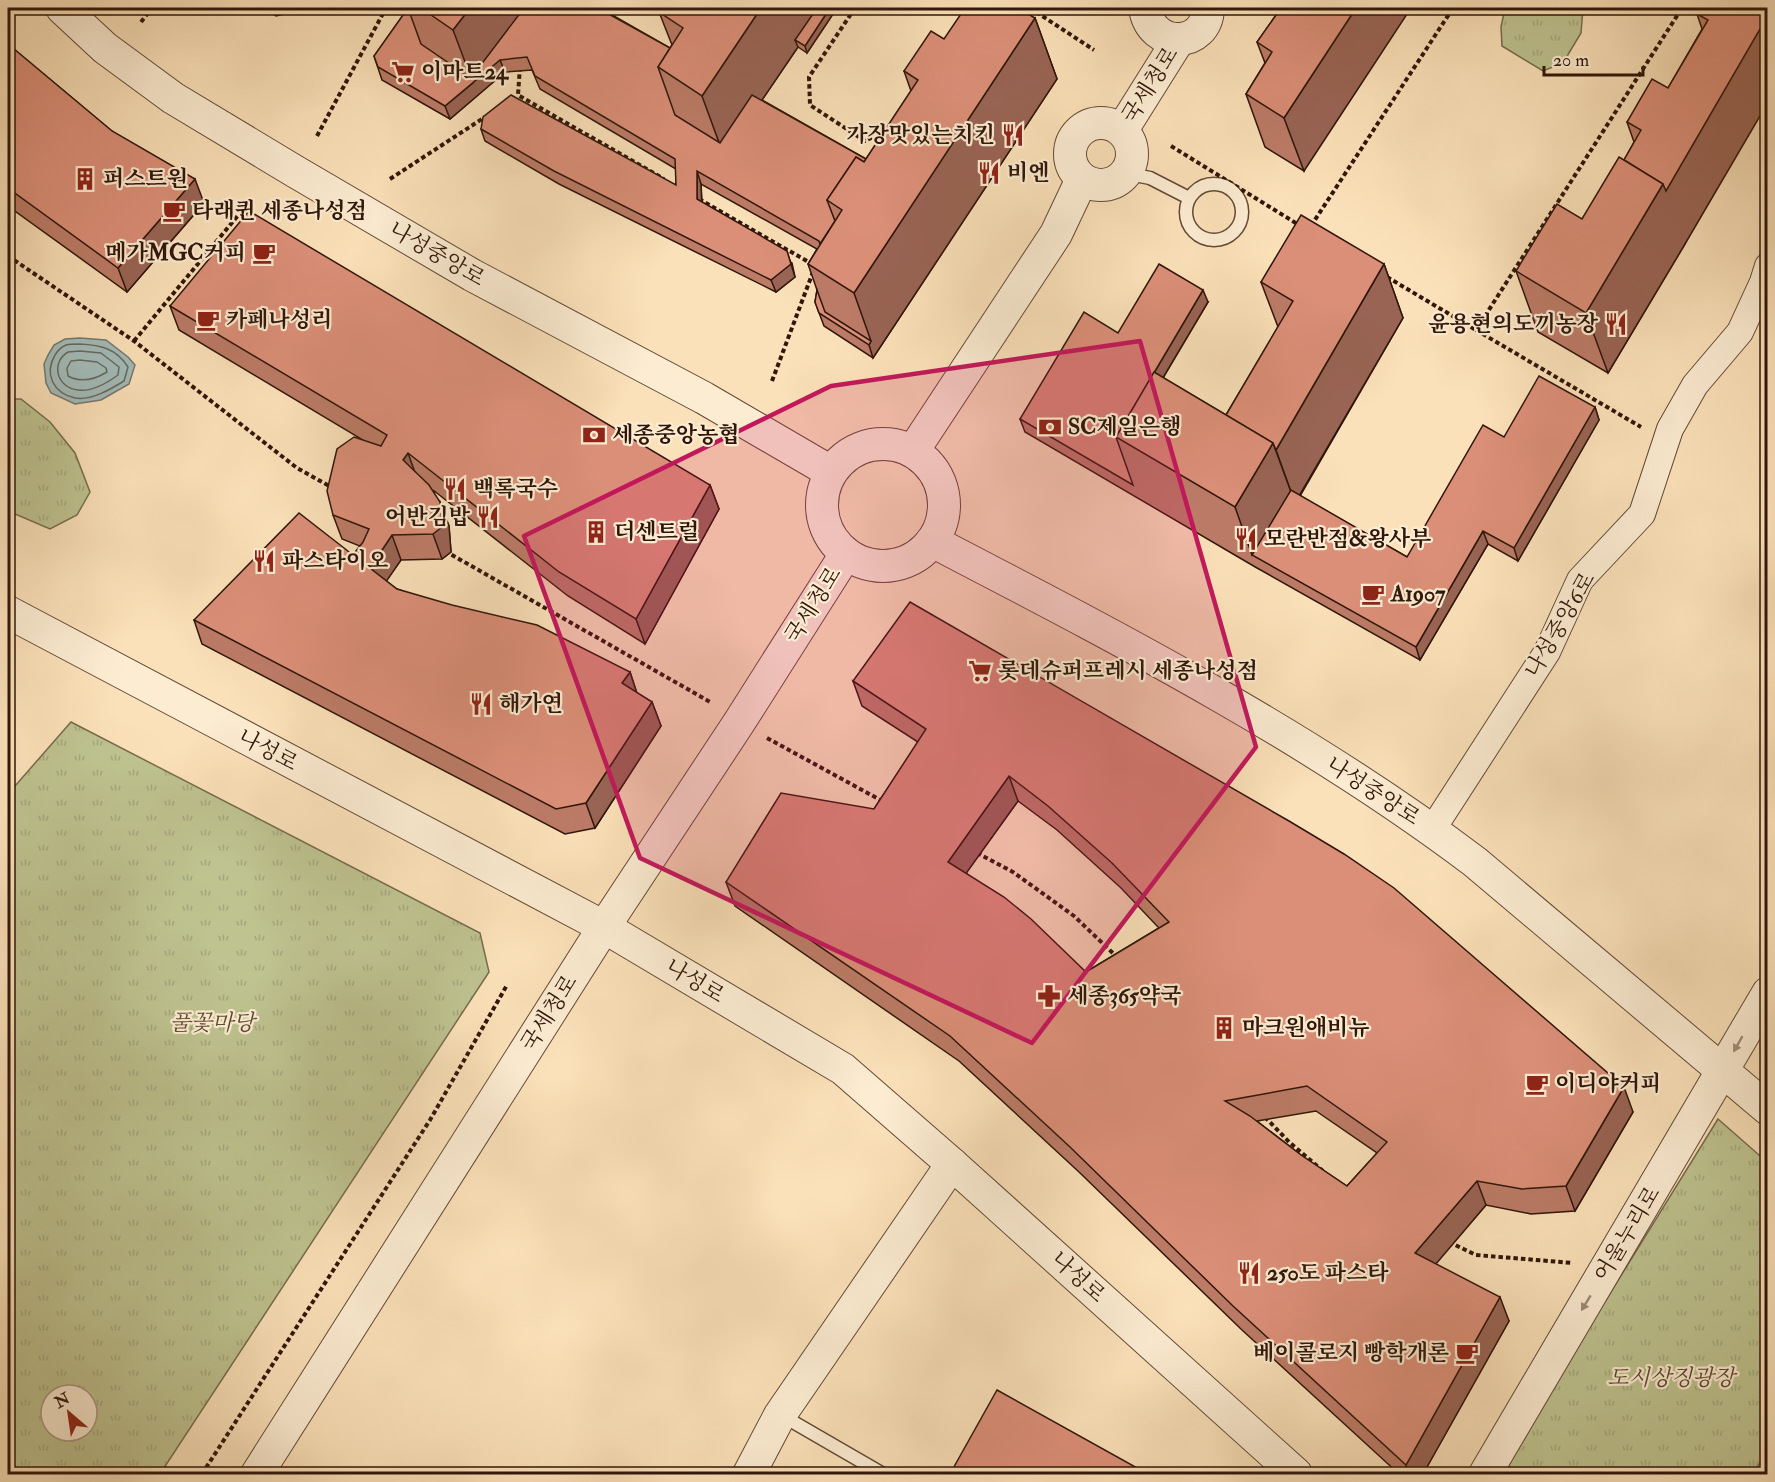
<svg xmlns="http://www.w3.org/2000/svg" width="1775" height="1482" viewBox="0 0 1775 1482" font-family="'IM FELL Double Pica','Noto Serif KR',serif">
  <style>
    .park { fill: url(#park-tufts); stroke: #776c4d; stroke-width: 1.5; fill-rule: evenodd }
    .water { fill: #a2bbb8; stroke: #747972; stroke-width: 1.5 }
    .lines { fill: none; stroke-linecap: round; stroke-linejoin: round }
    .shore { stroke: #696861; stroke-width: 1.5 }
    .service-casing { stroke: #634936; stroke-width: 15 }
    .minor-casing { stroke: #634936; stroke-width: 28 }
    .tertiary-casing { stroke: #634936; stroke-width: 34 }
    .path { stroke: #30160a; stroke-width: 4; stroke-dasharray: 4.5 3; stroke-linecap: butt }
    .service { stroke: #fcecd2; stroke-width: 12 }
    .minor { stroke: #fcecd2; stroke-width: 26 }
    .tertiary { stroke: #fcecd2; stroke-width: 32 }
    .wall { fill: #bc7b67; stroke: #30160a; stroke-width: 1.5; fill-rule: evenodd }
    .shaded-wall { fill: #996454; stroke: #30160a; stroke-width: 1.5 }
    .building { fill: #db8f78; stroke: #30160a; stroke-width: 1.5; fill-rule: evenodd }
    .oneway { fill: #a08c78 }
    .marked { fill: #c2185b; fill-opacity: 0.2; stroke: #c2185b; stroke-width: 4.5; stroke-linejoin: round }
    .labels { text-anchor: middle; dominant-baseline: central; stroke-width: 4.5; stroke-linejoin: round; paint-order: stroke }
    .poi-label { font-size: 22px; font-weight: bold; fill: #30160a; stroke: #fcecd2; text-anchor: start }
    .street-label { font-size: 22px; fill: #30160a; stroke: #fcecd2 }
    .park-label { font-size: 22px; font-style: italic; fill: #5b4a32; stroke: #fcecd2 }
  </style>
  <defs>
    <pattern id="park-tufts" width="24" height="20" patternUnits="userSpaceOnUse" patternTransform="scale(1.5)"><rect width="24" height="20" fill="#bec390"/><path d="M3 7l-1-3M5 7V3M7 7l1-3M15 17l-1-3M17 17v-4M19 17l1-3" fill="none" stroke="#a4a77b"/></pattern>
  </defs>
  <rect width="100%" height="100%" fill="#fbe1b9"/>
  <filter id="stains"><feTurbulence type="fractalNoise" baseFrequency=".00333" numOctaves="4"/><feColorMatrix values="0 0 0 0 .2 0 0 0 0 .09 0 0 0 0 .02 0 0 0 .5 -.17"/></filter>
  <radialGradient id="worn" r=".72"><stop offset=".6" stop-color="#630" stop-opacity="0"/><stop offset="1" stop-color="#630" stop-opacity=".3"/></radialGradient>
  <g class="park">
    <path d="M1505,8H1583L1581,33L1563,63L1543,71L1502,46L1501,27Z"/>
    <path d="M8,399H21L50,422L75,453L90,492L77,515L50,529L8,511Z"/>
    <path d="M71,722L480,933L489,972L160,1474H8V794ZM51,1395H87V1431H51Z"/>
    <path d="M1718,1119L1767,1162L1768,1450L1753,1474H1498Z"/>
  </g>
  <path class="water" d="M80,338L106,340L128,357L135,365L129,384L101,400L75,404L51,393L46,383L44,364L48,355L54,345L65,339Z"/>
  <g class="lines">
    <g class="shore">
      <path d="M80,344C100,345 116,348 128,367L124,381C111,389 91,401 75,398C53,393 44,374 55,355C58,350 61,347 66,345C70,344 75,344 80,344Z"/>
      <path d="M80,351L101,353L119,367L118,375C107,383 91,392 78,390C57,388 50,363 68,352Z"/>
      <path d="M80,360L97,362L106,368L107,372C94,380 81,383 68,376L67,368L71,361Z"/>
    </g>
    <g class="service-casing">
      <g id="service">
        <path d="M1125,173L1150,178L1189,198"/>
        <circle cx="1214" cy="212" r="28"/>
        <path d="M781,1415L883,1474"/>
      </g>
    </g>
    <g class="minor-casing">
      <path id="minor" d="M1432,830L1547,652L1580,580L1642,514L1670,429L1695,385L1740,332L1763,282L1768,266"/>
    </g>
    <g class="tertiary-casing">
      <g id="tertiary">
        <path d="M62,8L105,48L173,98L296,172L472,275L704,398L831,472"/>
        <path d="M1145,8C1151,50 1207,49 1208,8"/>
        <circle cx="1101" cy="154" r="31"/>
        <path d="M1122,130L1179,39"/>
        <circle cx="883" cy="505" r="61"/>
        <path d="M913,451L1056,234L1082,179"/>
        <path d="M932,541C1118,638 1307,735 1475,862L1768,1109"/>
        <path d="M8,612L604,927L843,1069L952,1164L1296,1474"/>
        <path d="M257,1474L604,927L740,721L846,554"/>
        <path d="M749,1474L780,1415L952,1164"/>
        <path d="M1485,1474L1768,993"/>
      </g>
    </g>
    <g class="path">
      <path d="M855,8L809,77L810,105L865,141L889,129"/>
      <path d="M1030,8L1094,50"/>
      <path d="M141,22L152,8"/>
      <path d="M520,67L518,95L664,179"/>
      <path d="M317,136L386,8"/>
      <path d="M1171,146L1299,225"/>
      <path d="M390,179L485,117"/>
      <path d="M699,199L812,264"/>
      <path d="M1311,226L1453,8"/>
      <path d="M8,256L134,341L297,468L331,487"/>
      <path d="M1387,277L1476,330L1682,8"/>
      <path d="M1476,330L1641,427"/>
      <path d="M134,341L245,207"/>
      <path d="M772,381L813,272"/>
      <path d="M445,551L712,703"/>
      <path d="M767,738L884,802"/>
      <path d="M977,853L1013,872L1074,916L1117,957"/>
      <path d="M1265,1117L1289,1142L1323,1171"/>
      <path d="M1449,1242L1476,1255L1572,1263"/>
      <path d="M202,1474L430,1120L507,985"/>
    </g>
    <use href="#service" class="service"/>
    <use href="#minor" class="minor"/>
    <use href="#tertiary" class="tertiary"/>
  </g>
  <g class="wall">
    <path d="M264,8H300L297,11L276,16Z"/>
    <path d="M408,8H600L670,48L672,45L659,12L837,8L807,53L798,47L762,100L866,159L911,91L904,71L944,39L1035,18L1057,79L873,358L824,326L815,302L817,290L808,264L817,249L701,184L702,202L792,263L795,277L776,292L559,184L485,141L481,129L676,185V169L540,89L532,70L505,72L450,119L382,80L374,56Z"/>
    <path d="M1281,8L1304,171L1265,147L1246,94L1265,63L1257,42Z"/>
    <path d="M1767,8L1685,244L1608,373L1538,332L1516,271L1582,219L1624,160L1634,142L1627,122L1668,88L1702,29L1697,14Z"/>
    <path d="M8,44L112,131L204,203L127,292L8,206Z"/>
    <path d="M1384,264L1403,318L1300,496L1407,557L1504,437L1595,407L1599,420L1518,561L1488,544L1420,660L1257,568L1025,432L1020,419L1118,333L1208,302L1163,378L1226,415L1278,327L1261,282Z"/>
    <path d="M170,306L710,485L719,509L645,644L568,596L433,490L449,526L451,552L442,559L401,560L386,581L397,589L630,672L637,693L652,702L661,726L595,828L565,834L202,644L194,620L353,555L360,546L342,539L333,515L363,440L179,330Z"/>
    <path d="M853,681L1633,1112L1575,1211L1531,1214L1486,1205L1435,1264L1509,1321L1423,1474H1399L1242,1330L1079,1172L959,1061L735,906L726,882L874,809L918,742L862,706ZM1018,801L1057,830L1121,888L1159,928L1086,972L966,873ZM1316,1111L1377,1153L1347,1186L1301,1155L1257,1121Z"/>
  </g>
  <g class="shaded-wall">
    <path d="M470,8H539L500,60L505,72L450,119L445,106L473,83L453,30Z"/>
    <path d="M761,8H824L795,40L798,47L724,156L702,96Z"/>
    <path d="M830,8H837L807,53L805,46Z"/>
    <path d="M1356,8H1411L1304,171L1284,118Z"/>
    <path d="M1767,17V104L1685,244L1608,373L1586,313L1663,184Z"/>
    <path d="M1035,18L1057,79L873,358L869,345L871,341L854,293Z"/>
    <path d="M697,171L701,184L702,212L697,199Z"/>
    <path d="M195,179L204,203L127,292L118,268Z"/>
    <path d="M787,251L795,277L776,292L771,280Z"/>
    <path d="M1384,264L1403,318L1295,503L1276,450Z"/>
    <path d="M1203,290L1208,302L1142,413L1138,400Z"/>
    <path d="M1595,407L1599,420L1518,561L1514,548Z"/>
    <path d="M1273,443L1295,503L1252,555L1235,507Z"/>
    <path d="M408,453L417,478L403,460Z"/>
    <path d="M710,485L719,509L645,644L636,619Z"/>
    <path d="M440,502L449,526L451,552L442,559L433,534Z"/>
    <path d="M1483,531L1488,544L1420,660L1416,647Z"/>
    <path d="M392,535L401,560L379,592L370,568Z"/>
    <path d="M630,672L638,697L622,683Z"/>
    <path d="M652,702L661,726L595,828L586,803Z"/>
    <path d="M1009,776L1018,801L957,886L948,862Z"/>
    <path d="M1624,1087L1633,1112L1575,1211L1566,1186Z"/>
    <path d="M1477,1181L1486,1205L1424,1278L1415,1253Z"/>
    <path d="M1500,1297L1509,1321L1423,1474H1409L1406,1465Z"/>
  </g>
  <g class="building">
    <path d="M408,8L421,44L471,78L524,8H598L670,48L658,67L675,115L720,143L752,95L866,159L864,162L856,157L827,200L835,221L820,244L819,241L697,171V199L787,251L791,264L771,280L554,171L481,129L483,117L511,95L676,185L675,159L535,76L527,57L500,60L445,106L378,67L374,56Z"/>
    <path d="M421,8H470L453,30Z"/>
    <path d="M662,8H761L702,96L658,67L683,28L659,12Z"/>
    <path d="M817,8H830L805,46L795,40Z"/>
    <path d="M965,8H1018L1035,18L854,293L808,264L842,210L827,200L856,157L864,162L918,80L904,71L931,31L944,39Z"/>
    <path d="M1281,8H1298L1301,9L1302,8H1356L1284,118L1246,94L1272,52L1257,42Z"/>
    <path d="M1701,8H1767V17L1666,191L1663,184L1624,160L1641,130L1627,122L1652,79L1668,88L1708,20L1697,14Z"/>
    <path d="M8,44L112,131L195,179L118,268L8,188Z"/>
    <path d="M1619,157L1663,184L1586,313L1516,271L1557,204L1582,219Z"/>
    <path d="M249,211L710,485L636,619L559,572L408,453L403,460L429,485L440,502L442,527L433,534L392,535L370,568L397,589L452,605L537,625L630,672L622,683L652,702L586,803L556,809L194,620L299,513L353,555L363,542L369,529L333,515L327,491L337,449L354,437L381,446L387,435L170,306Z"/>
    <path d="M1301,215L1384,264L1276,450L1273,443L1226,415L1293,301L1261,282Z"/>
    <path d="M1159,264L1203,290L1116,437L1133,485L1020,419L1084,312L1118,333Z"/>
    <path d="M817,290L825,312L871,341L869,345L819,313L815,302Z"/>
    <path d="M1154,372L1273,443L1235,507L1116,437Z"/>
    <path d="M1539,376L1595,407L1514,548L1483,531L1416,647L1252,555L1291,490L1407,557L1483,425L1504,437Z"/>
    <path d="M910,602L1289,821L1344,854L1394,888L1624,1087L1566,1186L1522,1189L1477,1181L1415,1253L1500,1297L1406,1465L1233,1306L1070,1147L950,1036L726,882L781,793L874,809L926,729L853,681ZM1009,776L1048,806L1112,863L1169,922L1086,972L1031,919L1004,897L948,862ZM1307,1086L1387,1142L1347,1186L1301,1155L1250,1116L1225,1101Z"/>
    <path d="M997,1390L1148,1474H950Z"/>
  </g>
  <defs><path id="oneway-solid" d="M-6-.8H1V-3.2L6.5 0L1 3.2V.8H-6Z" transform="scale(1.5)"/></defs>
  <g class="oneway">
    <use href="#oneway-solid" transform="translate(1738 1044) rotate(120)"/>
    <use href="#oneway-solid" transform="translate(1586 1303) rotate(121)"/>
  </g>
  <path class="marked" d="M1140,341L1256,747L1032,1043L640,858L524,536L831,386Z"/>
  <defs>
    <g id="supermarket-bare" transform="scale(1.8)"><path d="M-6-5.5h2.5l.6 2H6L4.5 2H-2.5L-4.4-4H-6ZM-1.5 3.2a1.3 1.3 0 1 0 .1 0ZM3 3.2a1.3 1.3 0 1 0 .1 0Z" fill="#8f2418" stroke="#fcecd2" stroke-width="2.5" paint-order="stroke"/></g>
    <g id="restaurant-bare" transform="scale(1.8)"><path d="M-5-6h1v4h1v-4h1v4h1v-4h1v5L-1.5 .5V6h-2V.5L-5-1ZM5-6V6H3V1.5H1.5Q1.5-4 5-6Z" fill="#8f2418" stroke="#fcecd2" stroke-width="2.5" paint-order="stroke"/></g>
    <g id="building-bare" transform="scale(1.8)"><path d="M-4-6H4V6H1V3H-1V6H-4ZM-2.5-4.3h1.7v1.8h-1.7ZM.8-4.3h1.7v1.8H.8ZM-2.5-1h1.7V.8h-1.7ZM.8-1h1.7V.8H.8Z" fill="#8f2418" stroke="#fcecd2" stroke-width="2.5" paint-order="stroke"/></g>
    <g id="cafe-bare" transform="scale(1.8)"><path d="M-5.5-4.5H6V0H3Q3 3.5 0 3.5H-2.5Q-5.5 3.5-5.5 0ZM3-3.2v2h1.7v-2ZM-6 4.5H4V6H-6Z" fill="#8f2418" stroke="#fcecd2" stroke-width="2.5" paint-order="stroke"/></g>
    <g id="bank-bare" transform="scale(1.8)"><path d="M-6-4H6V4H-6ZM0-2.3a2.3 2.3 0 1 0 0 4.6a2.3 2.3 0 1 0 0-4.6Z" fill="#8f2418" stroke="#fcecd2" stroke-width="2.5" paint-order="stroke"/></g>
    <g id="pharmacy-bare" transform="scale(1.8)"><path d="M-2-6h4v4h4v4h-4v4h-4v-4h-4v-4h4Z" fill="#8f2418" stroke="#fcecd2" stroke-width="2.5" paint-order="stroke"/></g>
  </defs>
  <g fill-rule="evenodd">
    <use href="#supermarket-bare" x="403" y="72"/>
    <use href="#restaurant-bare" x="1013" y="135"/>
    <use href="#restaurant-bare" x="989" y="173"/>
    <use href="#building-bare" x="85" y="179"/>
    <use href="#cafe-bare" x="174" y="211"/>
    <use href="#cafe-bare" x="264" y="253"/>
    <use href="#cafe-bare" x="208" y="320"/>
    <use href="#restaurant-bare" x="1616" y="324"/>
    <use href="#bank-bare" x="1050" y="427"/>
    <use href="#bank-bare" x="594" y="435"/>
    <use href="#restaurant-bare" x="455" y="489"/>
    <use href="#restaurant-bare" x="488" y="517"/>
    <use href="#building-bare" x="596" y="532"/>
    <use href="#restaurant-bare" x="1246" y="539"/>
    <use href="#restaurant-bare" x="264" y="561"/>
    <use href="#cafe-bare" x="1373" y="594"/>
    <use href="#supermarket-bare" x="980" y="671"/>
    <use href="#restaurant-bare" x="481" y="704"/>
    <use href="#pharmacy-bare" x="1049" y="996"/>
    <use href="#building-bare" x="1224" y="1028"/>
    <use href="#cafe-bare" x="1537" y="1084"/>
    <use href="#restaurant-bare" x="1249" y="1273"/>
    <use href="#cafe-bare" x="1467" y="1353"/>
  </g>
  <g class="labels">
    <g class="poi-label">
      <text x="421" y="72">이마트24</text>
      <text x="995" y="135" text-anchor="end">가장맛있는치킨</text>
      <text x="1007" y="173">비엔</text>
      <text x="103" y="179">퍼스트원</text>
      <text x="192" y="211">타래퀸 세종나성점</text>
      <text x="246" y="253" text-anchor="end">메가MGC커피</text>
      <text x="226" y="320">카페나성리</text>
      <text x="1598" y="324" text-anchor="end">윤용현의도끼농장</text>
      <text x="1068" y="427">SC제일은행</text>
      <text x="612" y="435">세종중앙농협</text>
      <text x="473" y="489">백록국수</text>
      <text x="470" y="517" text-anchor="end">어반김밥</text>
      <text x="614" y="532">더센트럴</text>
      <text x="1264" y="539">모란반점&amp;왕사부</text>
      <text x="282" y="561">파스타이오</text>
      <text x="1391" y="594">A1907</text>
      <text x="998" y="671">롯데슈퍼프레시 세종나성점</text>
      <text x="499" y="704">해가연</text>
      <text x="1067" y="996">세종365약국</text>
      <text x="1242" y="1028">마크원애비뉴</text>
      <text x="1555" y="1084">이디야커피</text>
      <text x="1267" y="1273">250도 파스타</text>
      <text x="1449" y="1353" text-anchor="end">베이콜로지 빵학개론</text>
    </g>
    <g class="street-label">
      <text transform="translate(1150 85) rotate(-58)">국세청로</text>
      <text transform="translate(437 254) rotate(30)">나성중앙로</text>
      <text transform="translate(813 605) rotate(-58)">국세청로</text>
      <text transform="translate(1560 625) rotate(-60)">나성중앙6로</text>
      <text transform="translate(268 750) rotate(28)">나성로</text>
      <text transform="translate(1373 791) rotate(33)">나성중앙로</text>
      <text transform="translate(695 981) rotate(31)">나성로</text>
      <text transform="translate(549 1013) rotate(-58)">국세청로</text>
      <text transform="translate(1627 1234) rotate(-59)">어울누리로</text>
      <text transform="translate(1078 1277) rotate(42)">나성로</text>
    </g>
    <g class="park-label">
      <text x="212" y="1023">풀꽃마당</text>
      <text x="1671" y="1378">도시상징광장</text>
    </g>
  </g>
  <rect width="1775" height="1482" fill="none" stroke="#fbe1b9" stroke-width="30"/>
  <rect x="9" y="9" width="1757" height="1464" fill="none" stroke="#30160a" stroke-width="3"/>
  <rect x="15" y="15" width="1745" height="1452" fill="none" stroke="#30160a" stroke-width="1.5"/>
  <g transform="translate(69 1413) rotate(331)"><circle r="28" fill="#fcecd2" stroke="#aa9682" stroke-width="1.5"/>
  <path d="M0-4.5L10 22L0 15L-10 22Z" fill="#8f2418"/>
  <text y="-9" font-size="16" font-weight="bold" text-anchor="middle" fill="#30160a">N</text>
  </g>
  <path d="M1544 66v9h99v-9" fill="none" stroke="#30160a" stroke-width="3"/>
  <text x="1553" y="66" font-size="18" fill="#30160a" stroke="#fcecd2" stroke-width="4.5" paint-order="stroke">20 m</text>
  <rect width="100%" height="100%" filter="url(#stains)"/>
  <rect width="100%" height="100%" fill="url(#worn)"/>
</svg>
